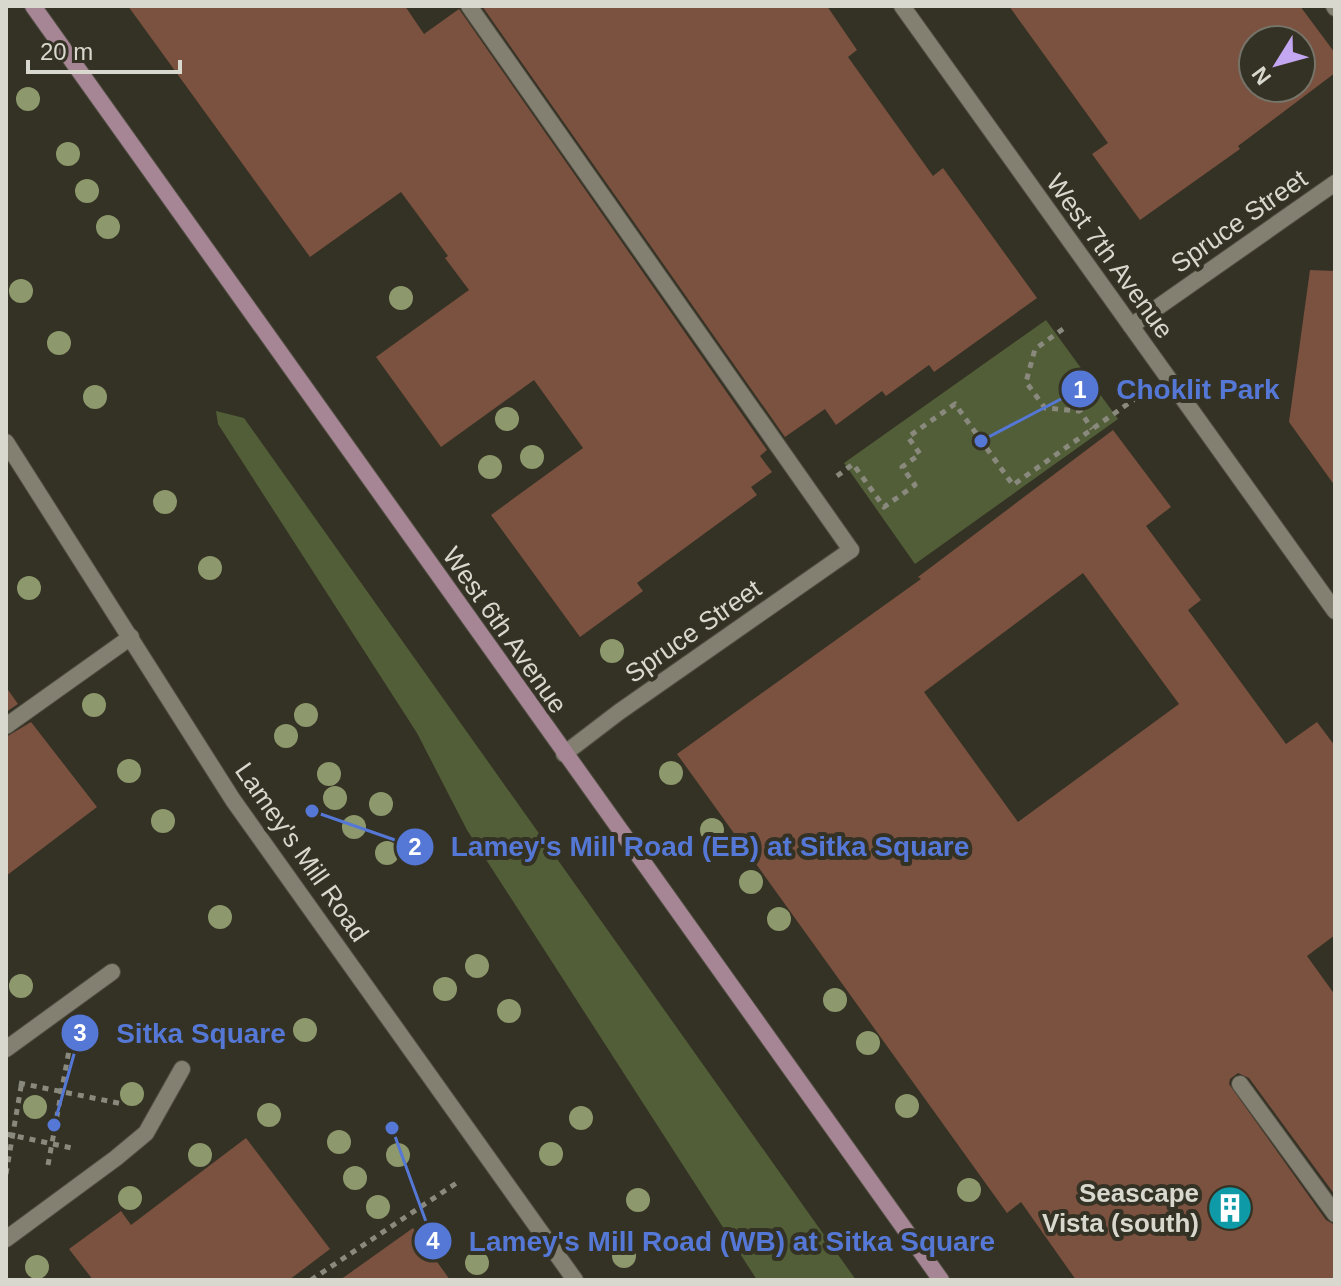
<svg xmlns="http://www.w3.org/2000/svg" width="1341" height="1286" viewBox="0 0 1341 1286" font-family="Helvetica,sans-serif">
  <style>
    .green { fill: #525e38 }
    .building { fill: #7b5140; fill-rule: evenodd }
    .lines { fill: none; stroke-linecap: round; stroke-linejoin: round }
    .lane-casing { stroke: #514e43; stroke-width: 18 }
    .street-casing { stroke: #514e43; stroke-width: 18 }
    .secondary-casing { stroke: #514e43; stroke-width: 18 }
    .path { stroke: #8a897d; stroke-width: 5; stroke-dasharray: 6 6; stroke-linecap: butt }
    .lane { stroke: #838071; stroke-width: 16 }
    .street { stroke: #838071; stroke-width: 16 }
    .secondary { stroke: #a68595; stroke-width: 16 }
    .tree { fill: #8d986c }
    .labels { text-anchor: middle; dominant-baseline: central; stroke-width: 8; stroke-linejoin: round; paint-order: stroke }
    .street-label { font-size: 26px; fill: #d9d8cf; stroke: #343224 }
    .poi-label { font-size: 26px; font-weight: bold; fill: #d9d8cf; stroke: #343224; text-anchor: end }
    .leader { fill: none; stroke: #5577d5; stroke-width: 3 }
    .callout-dot { fill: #5577d5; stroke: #343224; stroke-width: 3 }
    .mark-label { font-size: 24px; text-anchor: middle; font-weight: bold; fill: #fff }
    .callout-label { font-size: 28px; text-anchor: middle; font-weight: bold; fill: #5577d5; stroke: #343224; stroke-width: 8; stroke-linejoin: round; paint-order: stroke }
  </style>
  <rect width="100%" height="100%" fill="#343224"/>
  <g class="green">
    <path d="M1046,320L1118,419L915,564L844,463Z"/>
    <path d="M216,411L244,418L856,1280H757L467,830L417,733L218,424Z"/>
  </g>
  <g class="building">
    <path d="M128,6H405L424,34L459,9L767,450L760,456L772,472L751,487L757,495L637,583L643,591L580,637L491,515L583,448L534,380L441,447L376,357L469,290L445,258L448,256L401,192L310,257Z"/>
    <path d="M482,6H827L857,50L848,57L933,176L943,168L1037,298L934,372L929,365L886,396L882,391L836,425L825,409L785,437Z"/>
    <path d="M1009,6H1300L1335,53V73L1238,146L1240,149L1140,220L1092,154L1108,143ZM1253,40H1301V88H1253Z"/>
    <path d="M1310,270L1335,271V486L1289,422Z"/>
    <path d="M1113,430L1171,507L1146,526L1201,600L1188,610L1286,744L1317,722L1335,746V935L1307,956L1335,995V1195L1249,1078L1238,1073L1230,1079L1229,1084L1326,1220L1335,1225V1280H1076L1021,1202L1007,1213L677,754L921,579L918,577ZM1083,573L1179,704L1018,822L924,692Z"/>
    <path d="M6,687L18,704L6,712Z"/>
    <path d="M31,722L97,807L6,876V737Z"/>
    <path d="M246,1138L330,1249L289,1280H93L69,1249L121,1211L131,1225Z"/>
    <path d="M413,1228L450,1280H340Z"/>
  </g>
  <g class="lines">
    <g class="lane-casing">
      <g id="lane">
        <path d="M469,6L851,550"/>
        <path d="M1334,6L1335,8"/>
        <path d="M6,726L131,637"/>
        <path d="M6,1049L112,972"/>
        <path d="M1240,1084L1335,1214"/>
        <path d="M6,1239L116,1158L146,1133L182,1069"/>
      </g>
    </g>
    <g class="street-casing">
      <g id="street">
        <path d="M902,6L1335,611"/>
        <path d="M1131,326L1335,183"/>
        <path d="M6,442L233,800L575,1280"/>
        <path d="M564,754L619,712L851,550"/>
      </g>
    </g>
    <g class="secondary-casing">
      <path id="secondary" d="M33,6L941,1280"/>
    </g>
    <g class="path">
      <path d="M1063,329L1035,349L1026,382L1045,408L1080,411L1092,429"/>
      <path d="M837,476L853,464L884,507L915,485L902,467L920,454L908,437L955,404L1013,485L1139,396"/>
      <path d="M19,1083L123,1104"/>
      <path d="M6,1134L72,1148"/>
      <path d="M48,1165L70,1045"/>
      <path d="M6,1174L22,1081"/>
      <path d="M311,1280L458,1182"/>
    </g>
    <use href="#lane" class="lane"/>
    <use href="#street" class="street"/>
    <use href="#secondary" class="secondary"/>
  </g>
  <g class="tree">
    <circle cx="28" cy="99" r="12"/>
    <circle cx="68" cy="154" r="12"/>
    <circle cx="87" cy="191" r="12"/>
    <circle cx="108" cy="227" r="12"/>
    <circle cx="21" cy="291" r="12"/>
    <circle cx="401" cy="298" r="12"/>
    <circle cx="59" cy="343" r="12"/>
    <circle cx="95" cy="397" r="12"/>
    <circle cx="507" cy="419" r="12"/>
    <circle cx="532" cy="457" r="12"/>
    <circle cx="490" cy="467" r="12"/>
    <circle cx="165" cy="502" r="12"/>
    <circle cx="210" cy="568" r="12"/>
    <circle cx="29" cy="588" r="12"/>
    <circle cx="612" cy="651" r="12"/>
    <circle cx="94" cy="705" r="12"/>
    <circle cx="306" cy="715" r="12"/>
    <circle cx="286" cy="736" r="12"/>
    <circle cx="129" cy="771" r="12"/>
    <circle cx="671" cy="773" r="12"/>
    <circle cx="329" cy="774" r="12"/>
    <circle cx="335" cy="798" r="12"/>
    <circle cx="381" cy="804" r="12"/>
    <circle cx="163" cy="821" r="12"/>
    <circle cx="354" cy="827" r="12"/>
    <circle cx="712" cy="830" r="12"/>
    <circle cx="387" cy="853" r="12"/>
    <circle cx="751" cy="882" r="12"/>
    <circle cx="220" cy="917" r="12"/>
    <circle cx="779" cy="919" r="12"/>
    <circle cx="477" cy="966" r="12"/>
    <circle cx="21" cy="986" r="12"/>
    <circle cx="445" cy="989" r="12"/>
    <circle cx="835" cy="1000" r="12"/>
    <circle cx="509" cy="1011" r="12"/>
    <circle cx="305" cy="1030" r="12"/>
    <circle cx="86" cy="1035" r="12"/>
    <circle cx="868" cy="1043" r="12"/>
    <circle cx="132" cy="1094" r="12"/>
    <circle cx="907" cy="1106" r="12"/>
    <circle cx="35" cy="1107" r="12"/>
    <circle cx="269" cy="1115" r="12"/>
    <circle cx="581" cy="1118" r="12"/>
    <circle cx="339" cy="1142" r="12"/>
    <circle cx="551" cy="1154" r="12"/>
    <circle cx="200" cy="1155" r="12"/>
    <circle cx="398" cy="1155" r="12"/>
    <circle cx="355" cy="1178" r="12"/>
    <circle cx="969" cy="1190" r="12"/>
    <circle cx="130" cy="1198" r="12"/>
    <circle cx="638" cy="1200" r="12"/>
    <circle cx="378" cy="1207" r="12"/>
    <circle cx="624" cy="1256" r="12"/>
    <circle cx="477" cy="1263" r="12"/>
    <circle cx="37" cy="1267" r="12"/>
  </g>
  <defs>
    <g id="building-disc" transform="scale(2.3)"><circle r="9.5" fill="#0f9aa8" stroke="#343224"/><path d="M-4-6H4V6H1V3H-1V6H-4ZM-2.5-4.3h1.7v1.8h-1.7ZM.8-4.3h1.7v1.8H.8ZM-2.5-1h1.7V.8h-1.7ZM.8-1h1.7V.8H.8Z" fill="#fff"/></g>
  </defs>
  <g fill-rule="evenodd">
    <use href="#building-disc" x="1230" y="1208"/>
  </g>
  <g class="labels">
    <g class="street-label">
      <text transform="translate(1239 221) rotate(-35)">Spruce Street</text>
      <text transform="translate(1110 256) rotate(54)">West 7th Avenue</text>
      <text transform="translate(505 630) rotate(55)">West 6th Avenue</text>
      <text transform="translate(693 631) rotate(-35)">Spruce Street</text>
      <text transform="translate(302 852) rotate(55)">Lamey's Mill Road</text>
    </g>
    <g class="poi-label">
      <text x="1199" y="1193">Seascape<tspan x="1199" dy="30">Vista (south)</tspan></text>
    </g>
  </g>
  <path class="leader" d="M981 441L1080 389M312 811L415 847M54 1125L80 1033M392 1128L433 1241"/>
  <g class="callout-dot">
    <circle cx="981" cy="441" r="8"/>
    <circle cx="312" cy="811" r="8"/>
    <circle cx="54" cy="1125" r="8"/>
    <circle cx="392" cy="1128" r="8"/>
    <circle cx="1080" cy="389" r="20"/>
    <circle cx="415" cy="847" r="20"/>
    <circle cx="80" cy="1033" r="20"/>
    <circle cx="433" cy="1241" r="20"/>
  </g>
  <g class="mark-label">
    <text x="1080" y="398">1</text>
    <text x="415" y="855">2</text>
    <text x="80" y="1041">3</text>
    <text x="433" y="1249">4</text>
  </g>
  <g class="callout-label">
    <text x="1198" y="399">Choklit Park</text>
    <text x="710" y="856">Lamey's Mill Road (EB) at Sitka Square</text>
    <text x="201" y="1043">Sitka Square</text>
    <text x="732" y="1251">Lamey's Mill Road (WB) at Sitka Square</text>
  </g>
  <rect width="1341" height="1286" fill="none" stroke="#d9d8cf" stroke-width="16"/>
  <g transform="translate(1277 64) rotate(233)"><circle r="38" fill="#343224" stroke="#767468" stroke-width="2"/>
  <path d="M0-6L14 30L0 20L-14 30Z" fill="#c4a7f1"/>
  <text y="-12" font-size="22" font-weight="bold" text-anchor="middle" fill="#d9d8cf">N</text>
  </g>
  <path d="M28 60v12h152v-12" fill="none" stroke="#d9d8cf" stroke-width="4"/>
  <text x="40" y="60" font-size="24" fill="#d9d8cf" stroke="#343224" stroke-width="6" paint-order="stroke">20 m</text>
</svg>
